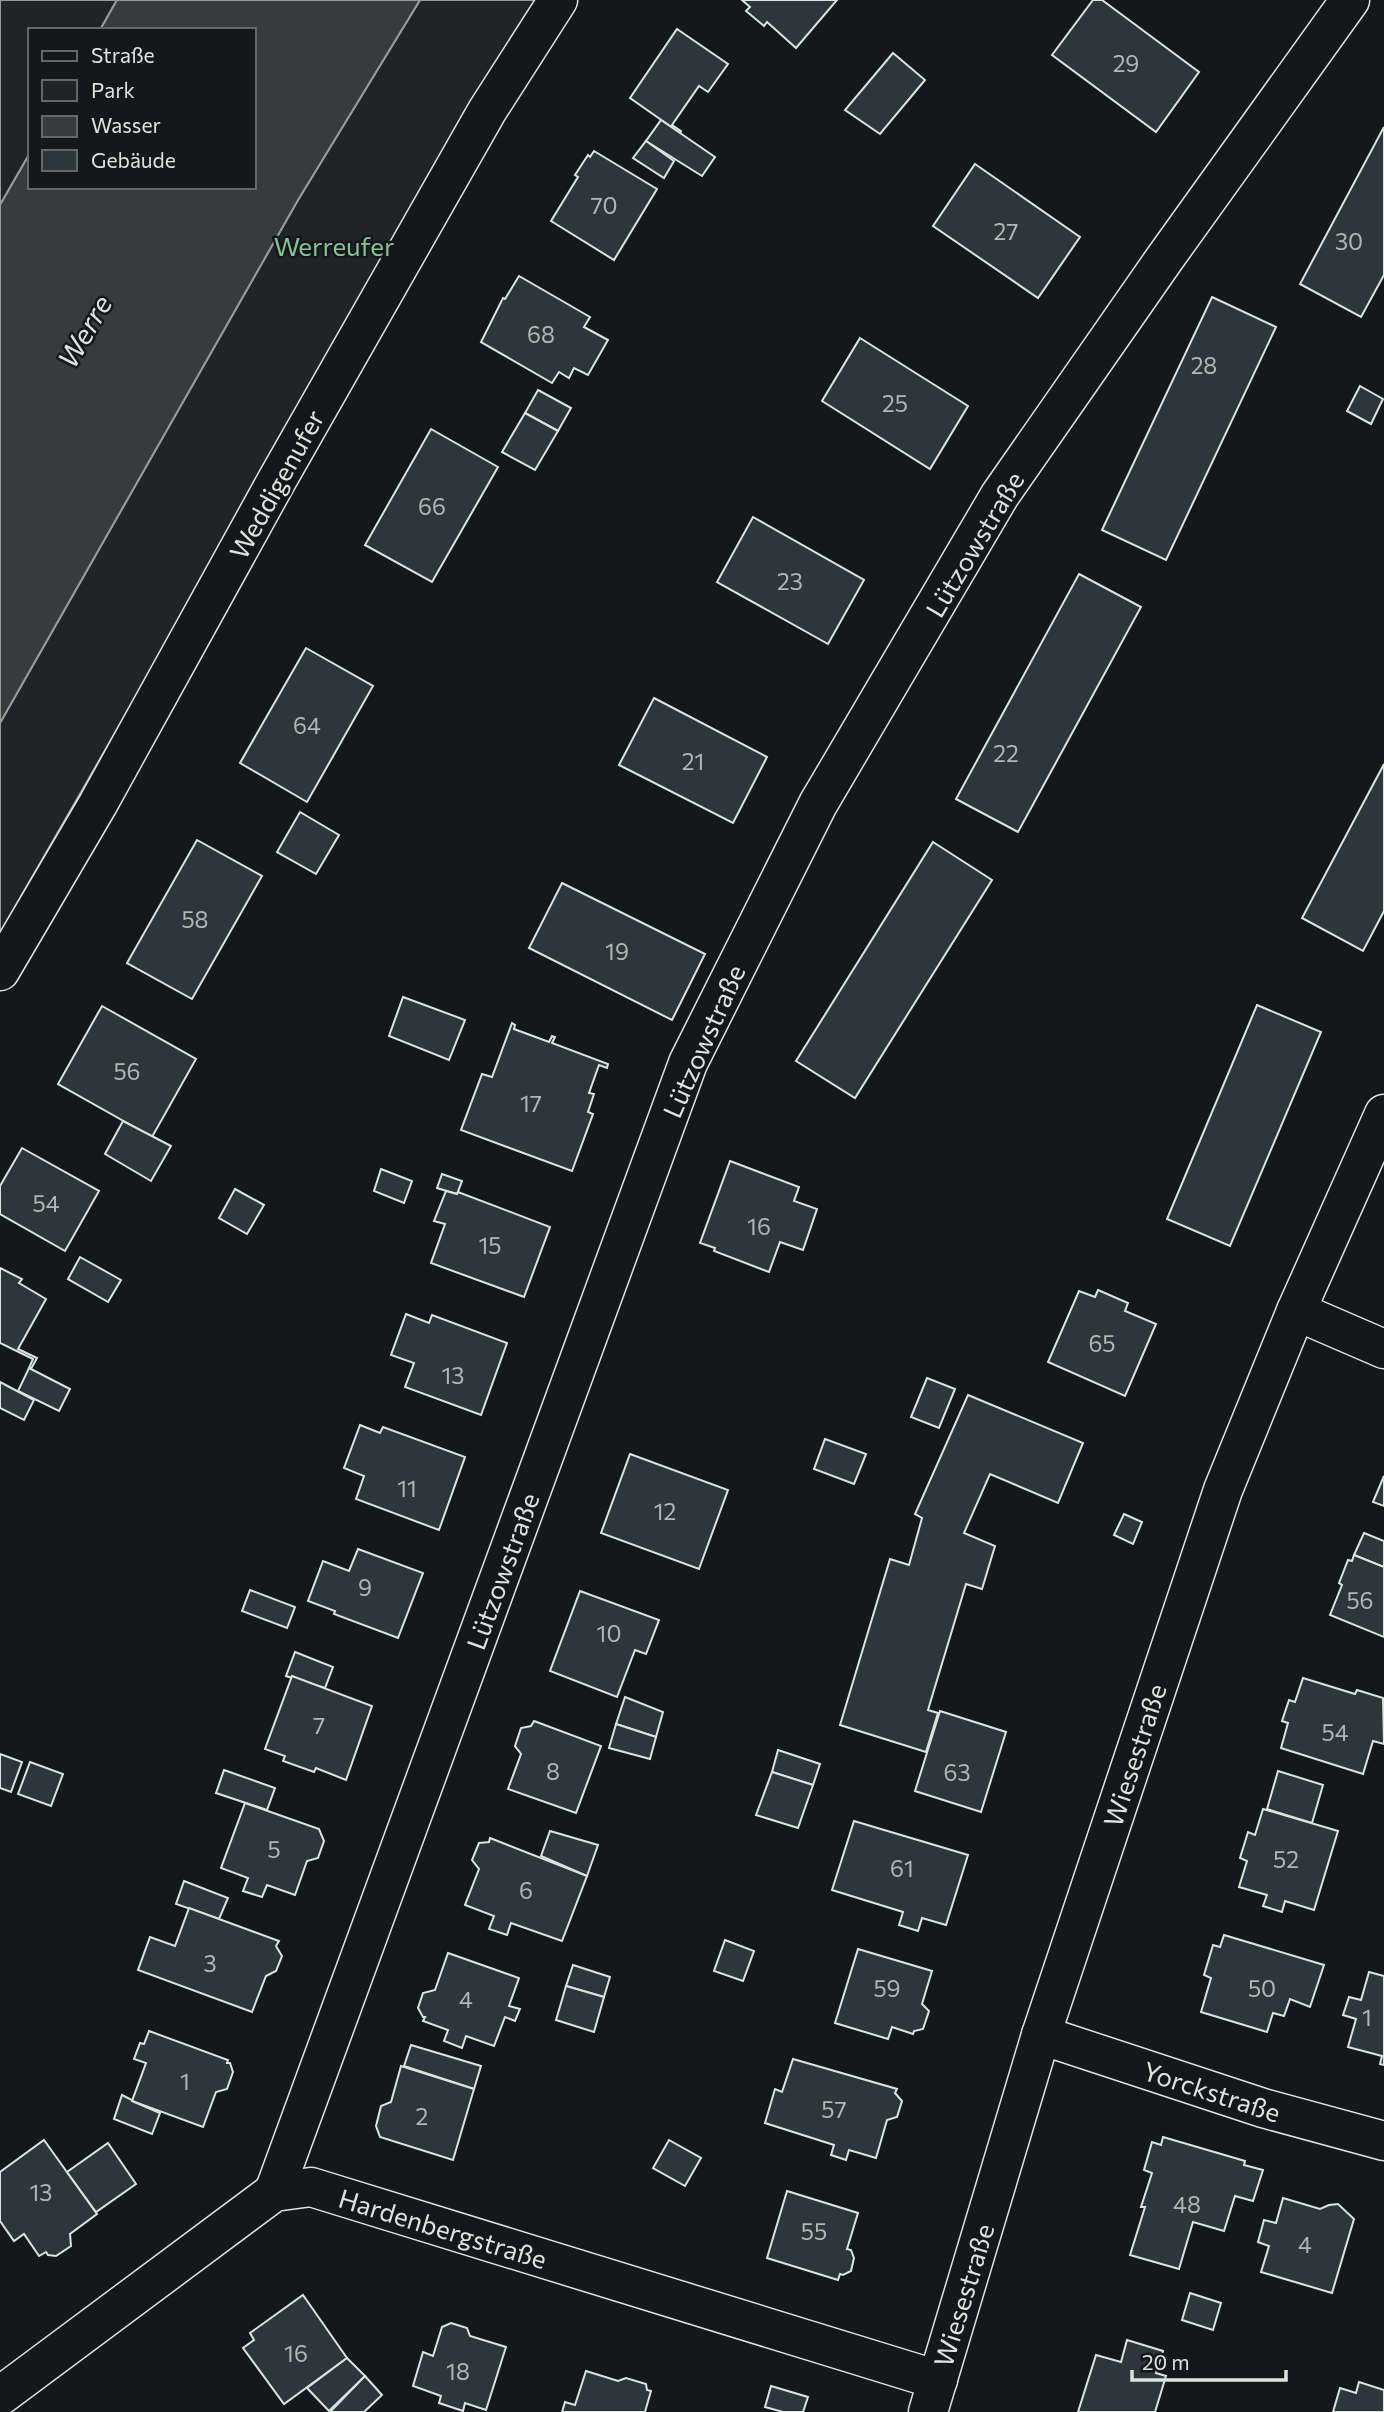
<svg xmlns="http://www.w3.org/2000/svg" width="1384" height="2412" viewBox="0 0 1384 2412" font-family="Commissioner,sans-serif">
  <style>
    .green { fill: #202428; stroke: #939e99; stroke-width: 2 }
    .water { fill: #363b3e; stroke: #939e99; stroke-width: 2 }
    .building { fill: #2c363c; stroke: #d8e6dc; stroke-width: 2 }
    .lines { fill: none; stroke-linecap: round; stroke-linejoin: round }
    .minor-casing { stroke: #d8e6dc; stroke-width: 41 }
    .minor { stroke: #14181c; stroke-width: 38 }
    .labels { text-anchor: middle; dominant-baseline: central; stroke-width: 5; stroke-linejoin: round; paint-order: stroke }
    .number-label { font-size: 23px; fill: #adbab4 }
    .park-label { font-size: 26px; fill: #8ac095; stroke: #14181c }
    .street-label { font-size: 26px; fill: #d8e6dc; stroke: #14181c }
    .water-label { font-size: 28px; font-style: italic; fill: #d8e6dc; stroke: #14181c }
  </style>
  <rect width="100%" height="100%" fill="#14181c"/>
  <g class="green">
    <path d="M0,0H117L100,30H30V153L0,205Z"/>
    <path d="M420,0H546L473,110L0,933V723L298,200Z"/>
  </g>
  <path class="water" d="M117,0H420L298,200L0,723V205L30,153V187H254V30H100Z"/>
  <g class="building">
    <path d="M742,0H837L796,48L767,22L764,26L746,11L750,7Z"/>
    <path d="M1093,0H1102L1199,72L1156,132L1052,55Z"/>
    <path d="M677,29L728,64L708,92L699,86L672,125L681,131L680,133L630,98Z"/>
    <path d="M893,53L925,80L880,134L845,110Z"/>
    <path d="M661,120L715,157L702,176L646,141Z"/>
    <path d="M1384,127V275L1361,317L1300,284Z"/>
    <path d="M646,141L674,161L664,178L633,158Z"/>
    <path d="M594,151L657,189L614,260L551,221L578,177L575,175L588,155L590,157Z"/>
    <path d="M975,164L1080,237L1038,298L933,226Z"/>
    <path d="M519,276L590,317L584,327L608,340L588,375L574,368L569,378L559,372L552,383L481,342L503,298L505,299Z"/>
    <path d="M1212,297L1276,327L1166,560L1102,530Z"/>
    <path d="M860,338L968,406L930,469L822,401Z"/>
    <path d="M1360,386L1383,399L1371,424L1347,411Z"/>
    <path d="M538,390L571,408L558,431L525,413Z"/>
    <path d="M525,413L558,431L535,470L502,452Z"/>
    <path d="M431,429L498,467L432,582L365,545Z"/>
    <path d="M753,517L864,580L828,644L717,582Z"/>
    <path d="M1079,574L1141,607L1018,832L956,799Z"/>
    <path d="M306,648L373,686L307,802L240,763Z"/>
    <path d="M654,698L767,757L733,823L619,765Z"/>
    <path d="M1384,764V911L1363,951L1302,918Z"/>
    <path d="M300,812L339,835L316,874L277,852Z"/>
    <path d="M197,840L262,876L192,999L127,963Z"/>
    <path d="M933,842L992,880L855,1098L796,1061Z"/>
    <path d="M562,883L705,954L672,1020L529,948Z"/>
    <path d="M403,997L465,1020L449,1060L389,1036Z"/>
    <path d="M1257,1005L1321,1032L1230,1246L1167,1219Z"/>
    <path d="M102,1006L196,1059L152,1137L58,1084Z"/>
    <path d="M512,1023L515,1025L514,1029L549,1042L552,1036L555,1037L552,1043L608,1064L607,1068L599,1065L589,1093L594,1094L588,1112L593,1114L572,1171L461,1130L482,1074L492,1077Z"/>
    <path d="M123,1121L171,1146L151,1181L105,1154Z"/>
    <path d="M22,1148L99,1191L65,1251L0,1214V1186Z"/>
    <path d="M730,1161L799,1187L794,1201L817,1209L803,1250L780,1242L769,1272L714,1251L715,1248L700,1243Z"/>
    <path d="M381,1169L412,1181L404,1203L374,1191Z"/>
    <path d="M442,1174L462,1181L457,1194L437,1188Z"/>
    <path d="M235,1189L264,1205L247,1234L219,1218Z"/>
    <path d="M446,1191L457,1194L458,1192L550,1227L524,1297L431,1263L445,1224L434,1221Z"/>
    <path d="M80,1257L121,1280L108,1302L68,1279Z"/>
    <path d="M0,1268L22,1279L19,1283L46,1299L18,1349L37,1358L31,1369L29,1368L33,1359L0,1343Z"/>
    <path d="M1098,1290L1128,1303L1125,1311L1156,1324L1125,1396L1048,1362L1079,1291L1095,1297Z"/>
    <path d="M406,1314L429,1323L432,1315L507,1343L481,1415L405,1387L414,1363L391,1355Z"/>
    <path d="M29,1368L70,1389L59,1411L18,1391Z"/>
    <path d="M927,1378L955,1389L939,1428L911,1417Z"/>
    <path d="M0,1382L34,1400L24,1420L0,1408Z"/>
    <path d="M968,1395L1083,1443L1058,1503L990,1474L964,1533L995,1546L982,1589L966,1584L928,1710L938,1713L926,1752L840,1725L890,1559L909,1565L922,1518L915,1514Z"/>
    <path d="M360,1425L380,1433L383,1427L465,1457L439,1530L356,1499L364,1476L344,1468Z"/>
    <path d="M825,1439L866,1454L854,1484L814,1469Z"/>
    <path d="M630,1454L728,1490L699,1569L601,1533Z"/>
    <path d="M1384,1476V1506L1373,1502Z"/>
    <path d="M1124,1514L1142,1522L1133,1544L1114,1535Z"/>
    <path d="M1364,1533L1384,1541V1567L1354,1555Z"/>
    <path d="M358,1549L423,1573L398,1638L334,1614L335,1611L308,1601L323,1561L349,1571Z"/>
    <path d="M1354,1555L1384,1567V1637L1330,1615L1342,1585L1339,1583L1348,1560L1352,1561Z"/>
    <path d="M250,1590L295,1607L287,1628L242,1611Z"/>
    <path d="M580,1591L659,1620L646,1654L635,1650L617,1697L550,1671Z"/>
    <path d="M295,1652L333,1667L325,1688L286,1676Z"/>
    <path d="M292,1676L372,1706L346,1780L316,1768L314,1772L283,1761L285,1756L265,1749Z"/>
    <path d="M1303,1678L1355,1694L1357,1690L1383,1698L1384,1744L1373,1741L1363,1774L1281,1748L1288,1723L1282,1721L1289,1700L1295,1702Z"/>
    <path d="M625,1697L663,1712L656,1737L616,1724Z"/>
    <path d="M940,1711L1006,1732L981,1812L915,1791Z"/>
    <path d="M534,1721L601,1746L576,1813L508,1789L521,1754L515,1746L521,1728L531,1726Z"/>
    <path d="M616,1724L656,1737L650,1759L609,1748Z"/>
    <path d="M778,1750L820,1764L813,1785L772,1772Z"/>
    <path d="M0,1754L22,1762L11,1792L0,1788Z"/>
    <path d="M30,1762L63,1774L51,1806L18,1794Z"/>
    <path d="M224,1770L275,1788L267,1810L216,1793Z"/>
    <path d="M1278,1771L1323,1785L1312,1823L1267,1809Z"/>
    <path d="M772,1772L813,1785L798,1828L756,1815Z"/>
    <path d="M245,1803L319,1829L324,1841L318,1858L307,1861L295,1895L267,1885L262,1897L243,1891L248,1878L221,1868Z"/>
    <path d="M1263,1809L1338,1831L1314,1910L1285,1901L1282,1912L1263,1906L1267,1895L1239,1887L1247,1861L1240,1858L1248,1832L1255,1835Z"/>
    <path d="M854,1821L968,1855L946,1925L922,1918L918,1931L899,1925L903,1912L832,1890Z"/>
    <path d="M550,1831L598,1845L587,1876L541,1856Z"/>
    <path d="M490,1838L587,1876L562,1941L511,1923L507,1935L489,1929L494,1916L465,1905L479,1869L472,1860L479,1843L489,1842Z"/>
    <path d="M184,1881L228,1898L219,1919L176,1904Z"/>
    <path d="M189,1908L279,1941L276,1946L282,1956L276,1971L266,1976L252,2012L138,1970L150,1937L175,1946Z"/>
    <path d="M1224,1935L1324,1965L1310,2007L1290,1999L1284,2016L1273,2013L1267,2032L1201,2012L1211,1978L1204,1975L1213,1945L1220,1947Z"/>
    <path d="M725,1940L754,1951L743,1981L714,1971Z"/>
    <path d="M858,1949L932,1971L922,2004L929,2011L923,2029L914,2031L913,2034L892,2027L888,2039L835,2023Z"/>
    <path d="M448,1953L519,1978L509,2006L520,2009L515,2021L505,2017L494,2046L466,2036L462,2048L444,2041L448,2030L423,2021L425,2017H423L418,2008L423,1993L435,1990Z"/>
    <path d="M573,1965L610,1977L604,1997L566,1986Z"/>
    <path d="M1369,1972L1384,1976V2065L1380,2064L1382,2056L1348,2047L1356,2019L1343,2015L1349,1997L1361,2000Z"/>
    <path d="M566,1986L604,1997L594,2032L556,2020Z"/>
    <path d="M149,2031L228,2060L227,2063H230L233,2072L227,2089L216,2092L203,2127L132,2101L146,2063L134,2059L140,2043L144,2044Z"/>
    <path d="M411,2045L481,2066L474,2089L404,2066Z"/>
    <path d="M793,2059L897,2089L895,2093L902,2101L897,2117L887,2120L876,2158L849,2150L846,2160L831,2155L834,2145L765,2123L775,2089L782,2092Z"/>
    <path d="M401,2066L474,2089L453,2160L380,2137L376,2126L381,2106L391,2102Z"/>
    <path d="M122,2095L132,2100V2101L160,2113L152,2134L114,2119Z"/>
    <path d="M1163,2137L1245,2161L1244,2165L1263,2170L1253,2201L1235,2196L1224,2231L1193,2222L1179,2269L1130,2255L1145,2207H1141L1152,2173L1144,2170L1152,2142L1161,2145Z"/>
    <path d="M44,2140L97,2214L70,2234L71,2246L56,2256L48,2255L46,2252L39,2256L24,2234L14,2241L0,2221V2172Z"/>
    <path d="M669,2140L701,2158L685,2186L653,2168Z"/>
    <path d="M108,2143L136,2184L96,2212L67,2172Z"/>
    <path d="M787,2191L858,2213L847,2249L851,2250L854,2258L851,2271L843,2275L840,2274L838,2280L767,2258Z"/>
    <path d="M1283,2198L1320,2209L1329,2205L1338,2204L1354,2219L1332,2293L1261,2272L1269,2246L1258,2242L1264,2220L1276,2223Z"/>
    <path d="M1190,2293L1221,2303L1213,2330L1182,2320Z"/>
    <path d="M303,2295L347,2358L284,2404L243,2348L254,2340L250,2333Z"/>
    <path d="M451,2323L467,2328L470,2336L506,2347L486,2410L465,2403L463,2411L439,2403L441,2396L413,2386L423,2352L433,2356L442,2327Z"/>
    <path d="M1127,2340L1163,2351L1156,2373L1166,2376L1155,2412H1078L1096,2355L1121,2362Z"/>
    <path d="M347,2358L365,2376L329,2411L307,2388Z"/>
    <path d="M586,2371L618,2381L626,2378L646,2384L647,2390L651,2391L645,2412H562L565,2402L575,2405Z"/>
    <path d="M365,2376L382,2395L364,2412H330Z"/>
    <path d="M1359,2382L1384,2390V2412H1333L1340,2388L1356,2393Z"/>
    <path d="M771,2386L808,2397L803,2412H783L765,2407Z"/>
  </g>
  <g class="lines">
    <g class="minor-casing">
      <g id="minor">
        <path d="M0,971L98,804L277,480L487,111L558,0"/>
        <path d="M1296,1311L1384,1349"/>
        <path d="M1041,2035L1263,2108L1384,2141"/>
        <path d="M274,2192L688,1063L818,804L1000,495L1165,258L1350,0"/>
        <path d="M0,2396L274,2192L311,2187L938,2380"/>
        <path d="M928,2412L1041,2035L1223,1490L1296,1311L1384,1114"/>
      </g>
    </g>
    <use href="#minor" class="minor"/>
  </g>
  <g class="labels">
    <g class="number-label">
      <text x="1126" y="63">29</text>
      <text x="604" y="205">70</text>
      <text x="1006" y="231">27</text>
      <text x="1349" y="241">30</text>
      <text x="541" y="334">68</text>
      <text x="1204" y="365">28</text>
      <text x="895" y="403">25</text>
      <text x="432" y="506">66</text>
      <text x="790" y="581">23</text>
      <text x="307" y="725">64</text>
      <text x="1006" y="753">22</text>
      <text x="693" y="761">21</text>
      <text x="195" y="919">58</text>
      <text x="617" y="951">19</text>
      <text x="127" y="1071">56</text>
      <text x="531" y="1103">17</text>
      <text x="46" y="1203">54</text>
      <text x="759" y="1226">16</text>
      <text x="490" y="1245">15</text>
      <text x="1102" y="1343">65</text>
      <text x="453" y="1375">13</text>
      <text x="407" y="1488">11</text>
      <text x="665" y="1511">12</text>
      <text x="365" y="1587">9</text>
      <text x="1360" y="1600">56</text>
      <text x="609" y="1633">10</text>
      <text x="319" y="1725">7</text>
      <text x="1335" y="1732">54</text>
      <text x="553" y="1771">8</text>
      <text x="957" y="1772">63</text>
      <text x="274" y="1849">5</text>
      <text x="1286" y="1859">52</text>
      <text x="902" y="1868">61</text>
      <text x="526" y="1890">6</text>
      <text x="210" y="1963">3</text>
      <text x="887" y="1988">59</text>
      <text x="1262" y="1988">50</text>
      <text x="466" y="1999">4</text>
      <text x="1367" y="2017">1</text>
      <text x="185" y="2081">1</text>
      <text x="834" y="2109">57</text>
      <text x="422" y="2116">2</text>
      <text x="41" y="2192">13</text>
      <text x="1187" y="2204">48</text>
      <text x="814" y="2231">55</text>
      <text x="1305" y="2244">4</text>
      <text x="296" y="2353">16</text>
      <text x="458" y="2371">18</text>
    </g>
    <g class="park-label">
      <text x="334" y="245">Werreufer</text>
    </g>
    <g class="street-label">
      <text transform="translate(276 484) rotate(-61)">Weddigenufer</text>
      <text transform="translate(974 544) rotate(-59)">Lützowstraße</text>
      <text transform="translate(703 1041) rotate(-66)">Lützowstraße</text>
      <text transform="translate(502 1571) rotate(-70)">Lützowstraße</text>
      <text transform="translate(1134 1755) rotate(-72)">Wiesestraße</text>
      <text transform="translate(1212 2091) rotate(18)">Yorckstraße</text>
      <text transform="translate(443 2228) rotate(17)">Hardenbergstraße</text>
      <text transform="translate(963 2295) rotate(-73)">Wiesestraße</text>
    </g>
    <g class="water-label">
      <text transform="translate(84 331) rotate(-60)">Werre</text>
    </g>
  </g>
  <rect x="28" y="28" width="228" height="161" fill="#14181c" stroke="#626a69" stroke-width="2"/>
  <rect x="42" y="51" width="35" height="10" fill="#14181c" stroke="#626a69" stroke-width="2"/>
  <text x="91" y="63" font-size="21" fill="#d8e6dc">Straße</text>
  <rect x="42" y="80" width="35" height="21" fill="#202428" stroke="#626a69" stroke-width="2"/>
  <text x="91" y="98" font-size="21" fill="#d8e6dc">Park</text>
  <rect x="42" y="116" width="35" height="21" fill="#363b3e" stroke="#626a69" stroke-width="2"/>
  <text x="91" y="133" font-size="21" fill="#d8e6dc">Wasser</text>
  <rect x="42" y="150" width="35" height="21" fill="#2c363c" stroke="#626a69" stroke-width="2"/>
  <text x="91" y="168" font-size="21" fill="#d8e6dc">Gebäude</text>
  <path d="M1132 2370v10h154v-10" fill="none" stroke="#d8e6dc" stroke-width="3.5"/>
  <text x="1142" y="2370" font-size="21" fill="#d8e6dc" stroke="#14181c" stroke-width="5" paint-order="stroke">20 m</text>
</svg>
